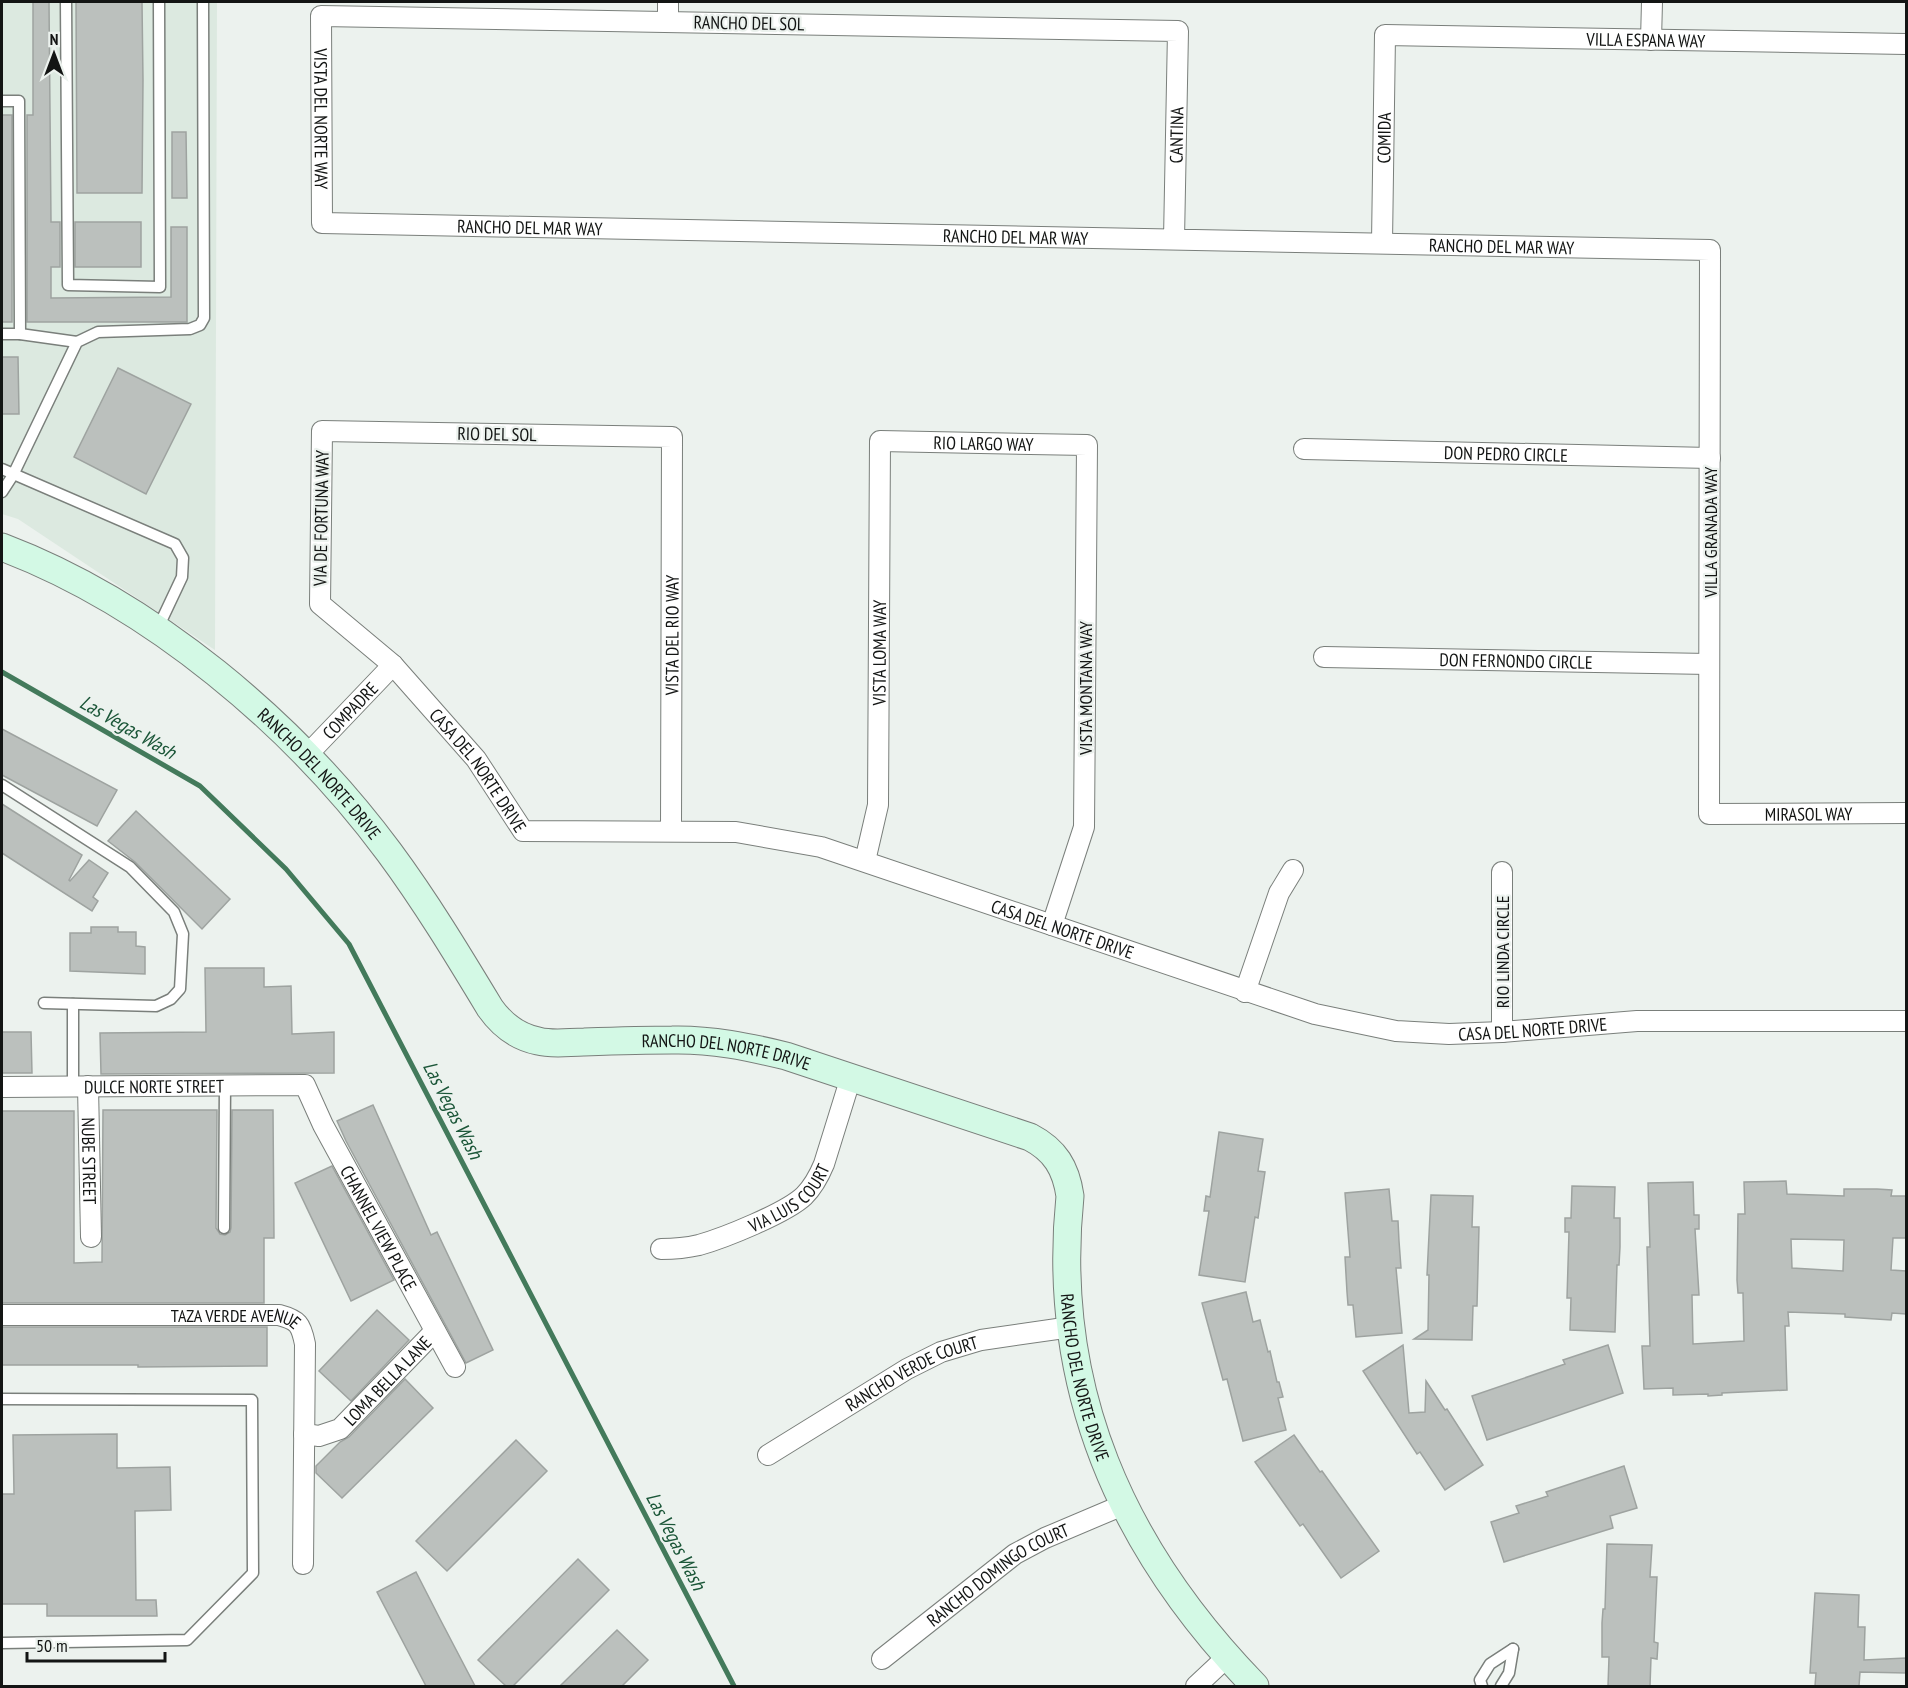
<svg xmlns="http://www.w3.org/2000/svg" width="1908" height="1688" viewBox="0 0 1908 1688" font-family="'PT Sans Narrow',sans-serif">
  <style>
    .built { fill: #dce9e0 }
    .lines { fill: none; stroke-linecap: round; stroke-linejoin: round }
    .stream { stroke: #437a5b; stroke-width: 5 }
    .building { fill: #bbc0bd; stroke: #9ea3a0; stroke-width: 1.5; fill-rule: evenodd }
    .lane-casing { stroke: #7a7f7b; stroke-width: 13 }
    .street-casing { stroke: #7a7f7b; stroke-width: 22 }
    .secondary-casing { stroke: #7a7f7b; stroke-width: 29 }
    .lane { stroke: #fff; stroke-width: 10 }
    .street { stroke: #fff; stroke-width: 20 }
    .secondary { stroke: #d3f9e5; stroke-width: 27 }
    .labels { text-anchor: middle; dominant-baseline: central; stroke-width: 4.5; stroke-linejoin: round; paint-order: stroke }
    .street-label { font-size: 18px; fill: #131514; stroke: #ecf2ee }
    .water-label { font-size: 20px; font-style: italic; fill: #1b5638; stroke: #ecf2ee }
  </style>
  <rect width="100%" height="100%" fill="#ecf2ee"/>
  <path class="built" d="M2,2H217L215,650L18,519L2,514Z"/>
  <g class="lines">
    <path class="stream" d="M2,672L200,786L286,869L349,944L734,1686"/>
  </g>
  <g class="building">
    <path d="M33,2H49L51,222H60V267H51V298L171,297V227H187V322H27V115H33Z"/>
    <path d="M76,2H142L143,80L142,193H77Z"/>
    <rect x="2" y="115" width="10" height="207"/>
    <path d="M172,132H186L187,198H172Z"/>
    <rect x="75" y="222" width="66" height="45"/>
    <path d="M2,357H18L19,414H2Z"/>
    <path d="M118,368L191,404L146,494L74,457Z"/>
    <path d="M2,729L117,790L97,826L2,775Z"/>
    <path d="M2,804L82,855L69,880L70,881L89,860L108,873L93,897L98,901L92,911L2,853Z"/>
    <path d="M136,811L230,899L202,929L135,862L108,841Z"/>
    <path d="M91,927H118V932H136V946L145,947V974L70,971V933H91Z"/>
    <path d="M205,968H264V987L291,986L292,1034L334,1032V1073L101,1074L100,1033L206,1032Z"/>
    <path d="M2,1032H31L32,1073H2Z"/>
    <path d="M373,1105L431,1235L437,1232L493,1350L466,1363L346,1141L337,1121Z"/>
    <path d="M103,1110H217L216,1228L220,1234L225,1235L230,1232L231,1228L232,1110H273L274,1238H264V1303H2V1111H74V1263L102,1262Z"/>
    <path d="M1219,1132L1263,1139L1258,1171L1265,1172L1258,1218L1255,1217L1245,1282L1199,1275L1209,1211H1204L1206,1196L1210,1197Z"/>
    <path d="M332,1166L394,1280L351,1301L295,1183Z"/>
    <path d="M1786,1181L1787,1194L1844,1196V1189H1877L1892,1190L1891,1196H1906V1238H1893L1891,1270L1906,1271V1314L1892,1313L1891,1320L1845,1317V1314L1788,1312L1789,1326H1785L1787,1390L1722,1393V1395L1708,1396V1394L1673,1395V1388L1644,1389L1642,1346H1650L1647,1247H1650L1648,1183L1693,1182L1694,1215H1699V1229H1695L1699,1295H1692L1693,1344L1744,1341L1743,1293H1738L1737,1280L1738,1214H1745L1744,1182ZM1791,1239L1844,1240L1843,1271L1792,1268Z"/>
    <path d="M1572,1186L1615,1187L1614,1218H1620V1247L1619,1265H1617L1615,1332L1570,1330L1571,1298H1567L1569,1232H1565V1218H1571Z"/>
    <path d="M1389,1189L1392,1221H1398L1399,1241L1401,1268H1396L1402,1333L1356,1337L1353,1305H1348L1347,1292L1345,1257H1350L1345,1193Z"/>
    <path d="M1431,1195L1473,1196L1472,1227H1479L1477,1306H1473L1472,1340L1414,1339L1428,1330L1429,1275H1427Z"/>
    <path d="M1246,1292L1253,1322L1260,1320L1268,1352L1270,1351L1277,1382H1279L1283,1397L1278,1398L1286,1430L1243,1441L1227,1379L1223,1380L1202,1303Z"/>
    <path d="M377,1310L409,1340L351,1401L319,1371Z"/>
    <path d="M2,1327H267V1366L138,1367V1365H2Z"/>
    <path d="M1403,1345L1409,1413L1425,1412L1426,1381L1445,1410L1447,1409L1483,1465L1445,1490L1420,1452L1417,1454L1363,1371Z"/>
    <path d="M1608,1345L1623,1393L1487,1440L1472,1396L1565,1364L1563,1360Z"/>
    <path d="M405,1379L433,1408L342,1498L316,1473V1466L340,1442L349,1437Z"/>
    <path d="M117,1434V1468L170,1467L171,1510L135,1511L136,1600H156L157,1616H47V1604H2V1494H14L13,1435Z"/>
    <path d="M1294,1435L1320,1472L1322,1471L1379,1551L1341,1578L1303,1524L1300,1526L1255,1462Z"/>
    <path d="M516,1440L547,1471L447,1571L416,1541Z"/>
    <path d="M1624,1466L1637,1508L1610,1516L1613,1528L1504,1562L1491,1522L1519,1513L1516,1506L1548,1496L1546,1492Z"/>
    <path d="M1607,1544L1652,1545L1650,1577H1657L1654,1642L1658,1643L1657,1659L1651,1658L1650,1686H1608L1609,1657H1602V1623L1603,1609H1605Z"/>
    <path d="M578,1559L609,1590L513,1686H506L478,1660Z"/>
    <path d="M416,1572L440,1619L475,1686H426L377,1592Z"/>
    <path d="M1815,1593L1859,1595L1858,1627H1865L1864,1660L1906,1658V1673L1860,1672L1859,1686H1815L1816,1673H1810Z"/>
    <path d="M617,1630L648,1660L622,1686H560Z"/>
  </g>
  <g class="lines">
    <g class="lane-casing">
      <g id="lane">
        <path d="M66,2L68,285L160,287L159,2"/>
        <path d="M2,101H19L20,334"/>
        <path d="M2,334H20L77,342"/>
        <path d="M2,469L175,544L183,558L182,577L157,630"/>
        <path d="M2,492L13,475L77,342L98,332L190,329L200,325L204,318L203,2"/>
        <path d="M2,785L130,867L174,912L183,934L180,989L171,999L156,1006L44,1003"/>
        <path d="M73,1086V1004"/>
        <path d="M224,1228L225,1085"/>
        <path d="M2,1399L252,1400L253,1573L187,1640L2,1643"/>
        <path d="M1482,1686L1480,1680L1490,1664L1513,1649"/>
        <path d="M1501,1686L1509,1673L1513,1649"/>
      </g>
    </g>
    <g class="street-casing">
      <g id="street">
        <path d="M668,22V2"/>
        <path d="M1651,40L1652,2"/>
        <path id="s1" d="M1174,239L1178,31L321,16L322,223L1710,250L1709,814L1906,813"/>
        <path id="s2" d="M1382,242L1385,35L1906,44"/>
        <path id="s3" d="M1304,449L1710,458"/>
        <path id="s4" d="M1324,657L1709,664"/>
        <path id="s5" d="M307,755L393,665"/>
        <path id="s6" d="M671,831L672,437L322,431L320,604L393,665L476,759L523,831L736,832L821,847L1315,1014L1396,1031L1449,1034L1502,1032L1637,1021H1906"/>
        <path id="s7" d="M865,861L878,805L880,441L1087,445L1084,827L1052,925"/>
        <path d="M1245,992L1279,893L1293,870"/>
        <path d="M1502,1032V872"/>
        <path id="s8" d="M88,1086L91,1237"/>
        <path id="s9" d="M2,1087L305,1085L323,1125L455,1367"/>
        <path id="s10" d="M661,1249C674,1249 686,1248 699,1245C724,1238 786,1213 804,1196C813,1187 819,1176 824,1164L851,1077"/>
        <path id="s11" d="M2,1315H279C298,1320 301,1324 305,1344L303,1564"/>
        <path id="s12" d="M304,1434L319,1436L340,1429L435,1331"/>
        <path id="s13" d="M768,1455L907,1369L941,1352L981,1340L1071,1327"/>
        <path id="s14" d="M882,1659L1015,1554L1045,1538L1123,1505"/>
        <path d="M1196,1686L1227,1657"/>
      </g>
    </g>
    <g class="secondary-casing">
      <g id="secondary">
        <path id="s15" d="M2,547C152,604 294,724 389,852C426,902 458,955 490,1008C502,1025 518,1037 538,1041C553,1045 569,1042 584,1042C613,1041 643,1040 672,1040C711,1039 749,1047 786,1056L1030,1137C1055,1150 1066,1168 1070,1196C1050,1389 1122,1549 1255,1686"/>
      </g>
    </g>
    <use href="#lane" class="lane"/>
    <use href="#street" class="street"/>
    <use href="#secondary" class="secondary"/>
  </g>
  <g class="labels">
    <g class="street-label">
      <text transform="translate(749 23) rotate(1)">RANCHO DEL SOL</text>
      <text stroke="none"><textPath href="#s2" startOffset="468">VILLA ESPANA WAY</textPath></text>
      <text stroke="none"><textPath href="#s1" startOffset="1168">VISTA DEL NORTE WAY</textPath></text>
      <text stroke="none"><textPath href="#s1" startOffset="104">CANTINA</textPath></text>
      <text stroke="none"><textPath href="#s2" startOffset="104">COMIDA</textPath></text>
      <text stroke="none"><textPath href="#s1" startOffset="1480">RANCHO DEL MAR WAY</textPath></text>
      <text stroke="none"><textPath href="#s1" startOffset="1966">RANCHO DEL MAR WAY</textPath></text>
      <text stroke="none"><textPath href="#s1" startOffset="2452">RANCHO DEL MAR WAY</textPath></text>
      <text transform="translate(497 434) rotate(1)">RIO DEL SOL</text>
      <text stroke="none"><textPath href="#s7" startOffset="525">RIO LARGO WAY</textPath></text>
      <text stroke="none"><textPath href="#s3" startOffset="202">DON PEDRO CIRCLE</textPath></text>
      <text transform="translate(321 518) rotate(-89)">VIA DE FORTUNA WAY</text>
      <text transform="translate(1710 532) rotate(-90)">VILLA GRANADA WAY</text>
      <text stroke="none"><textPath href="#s6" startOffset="196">VISTA DEL RIO WAY</textPath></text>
      <text stroke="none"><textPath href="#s7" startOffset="210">VISTA LOMA WAY</textPath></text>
      <text stroke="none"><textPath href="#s4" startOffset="192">DON FERNONDO CIRCLE</textPath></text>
      <text transform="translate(1085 688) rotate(-90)">VISTA MONTANA WAY</text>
      <text stroke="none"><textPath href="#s5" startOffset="62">COMPADRE</textPath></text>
      <text stroke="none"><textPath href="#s6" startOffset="1148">CASA DEL NORTE DRIVE</textPath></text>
      <text stroke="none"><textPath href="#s15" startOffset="394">RANCHO DEL NORTE DRIVE</textPath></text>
      <text stroke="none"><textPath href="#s1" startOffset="3324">MIRASOL WAY</textPath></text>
      <text stroke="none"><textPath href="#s6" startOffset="1778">CASA DEL NORTE DRIVE</textPath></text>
      <text transform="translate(1502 952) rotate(-90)">RIO LINDA CIRCLE</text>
      <text stroke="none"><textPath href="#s6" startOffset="2264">CASA DEL NORTE DRIVE</textPath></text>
      <text stroke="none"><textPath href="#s15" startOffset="934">RANCHO DEL NORTE DRIVE</textPath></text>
      <text stroke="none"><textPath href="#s9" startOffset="152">DULCE NORTE STREET</textPath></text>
      <text stroke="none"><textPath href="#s8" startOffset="75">NUBE STREET</textPath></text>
      <text stroke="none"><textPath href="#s10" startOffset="142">VIA LUIS COURT</textPath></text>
      <text stroke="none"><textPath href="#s9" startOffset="464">CHANNEL VIEW PLACE</textPath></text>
      <text stroke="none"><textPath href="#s11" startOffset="234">TAZA VERDE AVENUE</textPath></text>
      <text stroke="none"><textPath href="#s13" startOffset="166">RANCHO VERDE COURT</textPath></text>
      <text stroke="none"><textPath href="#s15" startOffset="1509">RANCHO DEL NORTE DRIVE</textPath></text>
      <text stroke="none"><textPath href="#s12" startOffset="105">LOMA BELLA LANE</textPath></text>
      <text stroke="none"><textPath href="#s14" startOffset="144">RANCHO DOMINGO COURT</textPath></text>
    </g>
    <g class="water-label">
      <text transform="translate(128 727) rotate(30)">Las Vegas Wash</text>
      <text transform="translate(453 1110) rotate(63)">Las Vegas Wash</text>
      <text transform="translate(676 1541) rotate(63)">Las Vegas Wash</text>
    </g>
  </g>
  <rect width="1908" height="1688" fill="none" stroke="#131514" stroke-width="6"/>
  <g transform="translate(54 54)" stroke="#ecf2ee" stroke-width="4.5" paint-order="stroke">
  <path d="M0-4.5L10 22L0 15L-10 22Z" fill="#131514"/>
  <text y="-9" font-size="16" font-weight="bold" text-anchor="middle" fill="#131514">N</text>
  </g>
  <path d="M27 1652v9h138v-9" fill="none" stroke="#131514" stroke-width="3"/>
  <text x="36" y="1652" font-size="18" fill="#131514" stroke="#ecf2ee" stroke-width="4.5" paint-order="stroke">50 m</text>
</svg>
